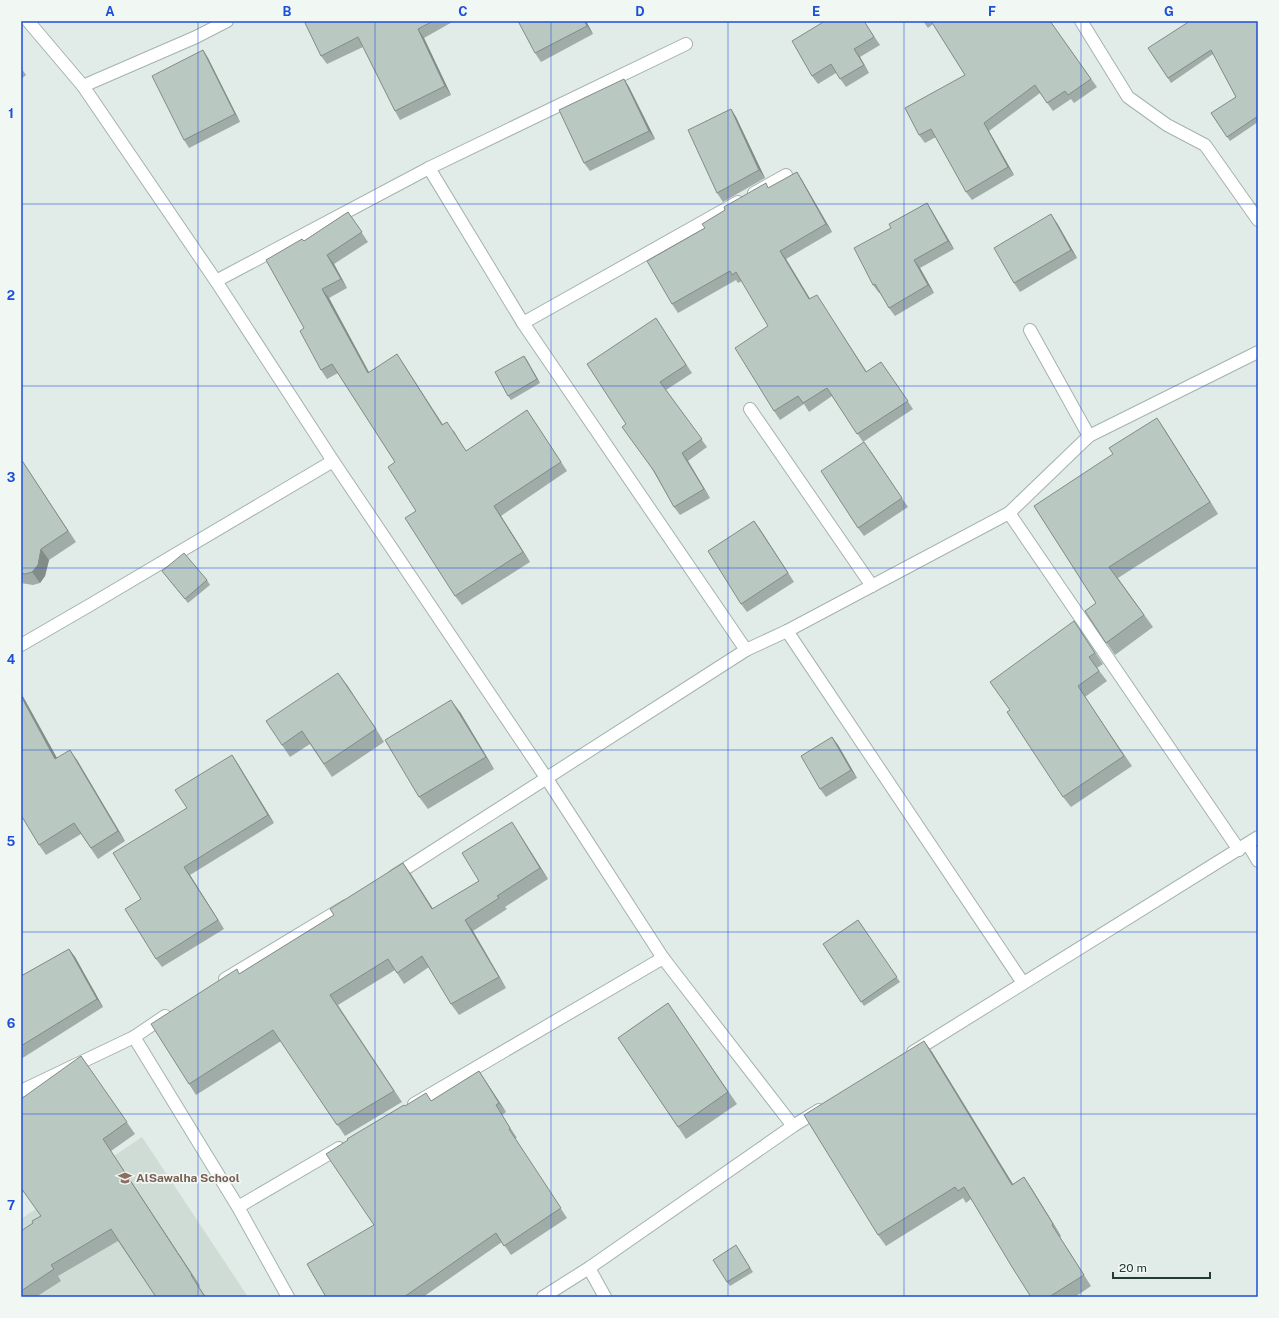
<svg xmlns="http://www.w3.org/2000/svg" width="1279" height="1318" viewBox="0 0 1279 1318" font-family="'Public Sans',sans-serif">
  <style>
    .built { fill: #cfdbd5 }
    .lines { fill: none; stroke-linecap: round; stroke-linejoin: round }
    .street-casing { stroke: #a4b3ae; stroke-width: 14 }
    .street { stroke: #fff; stroke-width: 12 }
    .wall { fill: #a0aca7 }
    .shaded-wall { fill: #828c88 }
    .building { fill: #bac8c2; stroke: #828c88 }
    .grid { fill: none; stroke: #1d4ed8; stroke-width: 1; stroke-opacity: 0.55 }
    .labels { text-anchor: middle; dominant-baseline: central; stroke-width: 3.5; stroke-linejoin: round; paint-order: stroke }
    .education-label { font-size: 12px; font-weight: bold; fill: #785e54; stroke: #f1f8f4; text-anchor: start }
    .neatline { fill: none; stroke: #1d4ed8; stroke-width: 1.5 }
    .grid-label { font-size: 13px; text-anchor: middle; font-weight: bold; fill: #1d4ed8 }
  </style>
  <rect width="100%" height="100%" fill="#e1ebe7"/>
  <path class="built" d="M142,1137L248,1297H21V1219Z"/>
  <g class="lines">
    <g class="street-casing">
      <g id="street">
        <path d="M28,21L83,86L216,281L333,461L547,779L663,958L793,1126"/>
        <path d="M1081,21L1128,97L1167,125L1205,145L1258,220"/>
        <path d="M83,86L196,37L227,21"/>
        <path d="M429,168L523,323L746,650"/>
        <path d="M754,193L786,175"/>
        <path d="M216,281L429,168L686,44"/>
        <path d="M523,323L738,202"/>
        <path d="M1030,330L1089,436"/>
        <path d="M750,409L872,586"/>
        <path d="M1009,513L1239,850"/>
        <path d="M787,631L1023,983"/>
        <path d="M21,645L90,605L333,461"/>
        <path d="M1248,844L1258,861"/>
        <path d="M394,876L746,650L787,631L1009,513L1089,436L1258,352"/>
        <path d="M225,979L346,906"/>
        <path d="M134,1037L238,1207L288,1297"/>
        <path d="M913,1052L1258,837"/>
        <path d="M21,1091L134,1037L165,1016"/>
        <path d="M414,1104L663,958"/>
        <path d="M238,1207L339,1148"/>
        <path d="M589,1268L605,1297"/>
        <path d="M543,1297L589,1268L793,1126L819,1110"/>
      </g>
    </g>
    <use href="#street" class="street"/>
  </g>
  <g class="wall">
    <path d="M309,21H454L424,38L451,95L400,120L395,111L363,47L327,64L321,56Z"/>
    <path d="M586,21L593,34L541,62L535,53Z"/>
    <path d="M825,21H864L880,45L860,57L869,73L846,87L836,73L818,84L812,76Z"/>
    <path d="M923,21H1050L1097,87L1074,103L1071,99L1053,111L1040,93L989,131L1014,175L972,200L966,192L936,137L925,143L919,135L965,75L933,24L928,28Z"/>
    <path d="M1258,21V122L1230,141L1211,113L1236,97L1213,54L1171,83L1148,48Z"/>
    <path d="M203,50L208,58L240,122L189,148L184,140Z"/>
    <path d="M21,68L26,75L21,79Z"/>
    <path d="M624,79L629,87L655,139L590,171L584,163Z"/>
    <path d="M731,109L736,117L765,178L723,202L717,193Z"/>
    <path d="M797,172L802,180L832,232L786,259L810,299L822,303L866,372L881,362L913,409L863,442L832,396L809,412L804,404L780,420L774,411L768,326L742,281L738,283L736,280L678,313L672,304L705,228L769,188Z"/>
    <path d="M927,203L932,211L954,249L920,268L934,293L895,316L889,308L880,293H879L873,285L891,228Z"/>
    <path d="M348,212L368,242L334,264L347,288L329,298L369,372L403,363L442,425L454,431L466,451L527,410L567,471L501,516L530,562L462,605L455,596L416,511L395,462L338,373L327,379L321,370L304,328V241Z"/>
    <path d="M1057,223L1077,258L1020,292L1014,283Z"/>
    <path d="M656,318L692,373L666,390L707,447L688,461L710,498L680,515L674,507L626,424Z"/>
    <path d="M524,356L540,383L511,400L508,396Z"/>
    <path d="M1165,430L1218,514L1118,578L1153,627L1115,655L1085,611L1096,603L1034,506Z"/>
    <path d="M870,450L908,507L864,536L858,528Z"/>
    <path d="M21,459L76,542L49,560L45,576L40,583L33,585L21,583Z"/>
    <path d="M754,521L794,582L747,612L741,604Z"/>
    <path d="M162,571L207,580L210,585L188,603Z"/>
    <path d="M1074,621L1103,664L1097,668L1107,681L1085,697L1132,766L1071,807L1063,797Z"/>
    <path d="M347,685L384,742L332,777L310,744L290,757L282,745Z"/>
    <path d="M21,693L57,758L77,760L125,841L98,859L81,834L46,855L39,845L21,815Z"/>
    <path d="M460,712L494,769L428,809L419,797Z"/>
    <path d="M832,737L838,745L857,778L826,797L820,789Z"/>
    <path d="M232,755L238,764L274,823L190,875L224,929L162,967L156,959L141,899Z"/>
    <path d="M519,833L548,879L505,907L507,909L473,931L506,988L459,1015L451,1004L429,967L404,984L395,970L338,1005L402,1102L345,1136L281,1041L196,1095L189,1084L239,974L334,915L403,863L433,909L479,881Z"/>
    <path d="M858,920L900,982L864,1006L823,944Z"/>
    <path d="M69,949L75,957L103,1007L21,1059V976Z"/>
    <path d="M668,1003L737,1104L686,1139L618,1038Z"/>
    <path d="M924,1041L932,1052L1013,1184L1024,1177L1032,1189L1061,1236L1060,1237L1091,1286L1075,1297H1031L971,1199L966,1203L963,1198L886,1246L878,1235Z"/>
    <path d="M81,1056L135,1134L111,1151L200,1286L199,1287L206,1297H156L118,1241L58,1276L61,1281L36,1297H21V1231L33,1223L40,1216Z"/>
    <path d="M479,1071L506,1112L502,1115L517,1138H515L567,1218L511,1255L502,1242L423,1297H326L374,1225L405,1106L431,1101Z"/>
    <path d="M739,1250L753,1272L730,1286L727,1282Z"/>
  </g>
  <g class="shaded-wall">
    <path d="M584,21H586L593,34L587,26Z"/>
    <path d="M418,29L424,38L451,95L445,86Z"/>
    <path d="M854,49L860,57L869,73Z"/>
    <path d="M203,50L208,58L240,122L235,114Z"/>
    <path d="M624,79L629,87L655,139L649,131Z"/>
    <path d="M731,109L736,117L765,178L759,170Z"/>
    <path d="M984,123L989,131L1014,175L1008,167Z"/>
    <path d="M797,172L802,180L832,232L826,224Z"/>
    <path d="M927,203L932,211L954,249L948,241Z"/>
    <path d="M1051,214L1057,223L1077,258L1071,250Z"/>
    <path d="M780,251L786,259L815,307L809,299Z"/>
    <path d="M327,255L334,264L347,288L341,279Z"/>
    <path d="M914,260L920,268L934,293L928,285Z"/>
    <path d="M322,289L329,298L374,382L368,373Z"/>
    <path d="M817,295L822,303L872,380L866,372Z"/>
    <path d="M397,354L403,363L449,434L442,425Z"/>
    <path d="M524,356L527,360L540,383L537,379Z"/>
    <path d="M1157,418L1165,430L1218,514L1210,502Z"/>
    <path d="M682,453L688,461L710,498L704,489Z"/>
    <path d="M494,506L501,516L530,562L523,552Z"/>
    <path d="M754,521L760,529L794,582L788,573Z"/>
    <path d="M41,549L49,560L45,576L40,583L32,572Z"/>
    <path d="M338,673L347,685L384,742L376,729Z"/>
    <path d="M21,693L63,769L55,759L21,696Z"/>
    <path d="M451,700L460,712L494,769L486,757Z"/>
    <path d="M832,737L838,745L857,778L851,770Z"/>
    <path d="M70,750L77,760L125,841L118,831Z"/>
    <path d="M232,755L238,764L274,823L268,815Z"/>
    <path d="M512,822L519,833L548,879L540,868Z"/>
    <path d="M403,863L411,874L440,920L432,909Z"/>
    <path d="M184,867L190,875L224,929L218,920Z"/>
    <path d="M465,920L473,931L506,988L499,977Z"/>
    <path d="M69,949L75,957L103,1007L97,999Z"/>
    <path d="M924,1041L932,1052L1020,1196L1012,1185Z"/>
    <path d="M479,1071L485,1080L506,1112L499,1103Z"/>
    <path d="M103,1139L111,1151L200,1286L192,1275Z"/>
    <path d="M1024,1177L1032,1189L1061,1236L1053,1224Z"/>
  </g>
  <g class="building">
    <path d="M309,21H433L418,29L445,86L395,111L358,37L321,56L305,23Z"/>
    <path d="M518,21H584L587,26L535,53Z"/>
    <path d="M825,21H864L874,37L854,49L864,65L840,79L831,64L812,76L792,41Z"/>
    <path d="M931,21H1050L1091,79L1068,95L1065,91L1047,103L1035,85L984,123L1008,167L966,192L931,129L919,135L905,108L965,75Z"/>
    <path d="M1190,21H1258V116L1227,137L1211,113L1236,97L1211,50L1168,78L1148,48Z"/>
    <path d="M203,50L235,114L184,140L152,76Z"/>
    <path d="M624,79L649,131L584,163L559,110Z"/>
    <path d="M731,109L759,170L717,193L688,130Z"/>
    <path d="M797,172L826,224L780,251L809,299L817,295L866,372L881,362L908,401L857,434L827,388L803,403L798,396L774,411L735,348L768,326L736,272L732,275L730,271L672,304L647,261L705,228L702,224L725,210L724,207L766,183L768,188Z"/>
    <path d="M927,203L948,241L914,260L928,285L889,308L875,284L873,285L854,248L891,228L889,224Z"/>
    <path d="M348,212L362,232L327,255L341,279L322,289L368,373L397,354L442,425L447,422L466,451L527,410L561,462L494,506L523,552L455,596L405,518L416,511L388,467L395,462L332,364L321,370L300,331L304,328L266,260L302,239L304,241Z"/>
    <path d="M1051,214L1071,250L1014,283L994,248Z"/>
    <path d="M656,318L686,365L660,382L702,439L682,453L704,489L674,507L654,471L622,427L626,424L587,364Z"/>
    <path d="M524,356L537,379L508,396L495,372Z"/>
    <path d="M1157,418L1210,502L1109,567L1144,615L1106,643L1085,611L1096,603L1034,506L1113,454L1109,448Z"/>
    <path d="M864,442L902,498L858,528L821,471Z"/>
    <path d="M21,459L68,531L41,549L38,565L32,572L25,574L21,573Z"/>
    <path d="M754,521L788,573L741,604L708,551Z"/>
    <path d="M184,553L207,580L185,599L162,571Z"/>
    <path d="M1074,621L1095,653L1089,657L1099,671L1078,686L1124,756L1063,797L1007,712L1010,710L990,682Z"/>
    <path d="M338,673L376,729L324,764L302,731L282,745L266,721Z"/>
    <path d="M21,696L55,759L70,750L118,831L91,848L74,823L39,845L21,815Z"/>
    <path d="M451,700L486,757L419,797L385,740Z"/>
    <path d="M832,737L851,770L820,789L801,756Z"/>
    <path d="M232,755L268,815L184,867L218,920L156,959L125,909L141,899L113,853L187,808L175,790Z"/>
    <path d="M512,822L540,868L497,896L499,898L465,920L499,977L451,1004L422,956L397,973L388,959L330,995L394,1091L337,1125L273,1030L189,1084L151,1024L237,969L239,974L334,915L330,909L403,863L432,909L479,881L462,853Z"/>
    <path d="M858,920L897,977L861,1002L823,944Z"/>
    <path d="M69,949L97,999L21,1046V976Z"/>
    <path d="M668,1003L728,1092L678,1127L618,1038Z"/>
    <path d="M924,1041L1012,1185L1024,1177L1053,1224L1052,1225L1084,1275L1049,1297H1031L1012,1267L964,1187L958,1191L955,1187L878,1235L804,1115Z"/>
    <path d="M81,1056L127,1122L103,1139L192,1275H191L205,1297H156L111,1229L51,1265L54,1269L21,1291V1231L33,1223L32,1221L41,1216L21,1188V1099Z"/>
    <path d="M479,1071L499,1103L496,1105L510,1128L509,1129L561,1208L504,1246L496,1233L404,1297H326L307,1264L374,1225L326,1154L348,1140L347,1139L404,1105L405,1106L426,1093L431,1101Z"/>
    <path d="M736,1245L750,1268L727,1282L713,1260Z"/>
  </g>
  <path class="grid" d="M198,21V1297M375,21V1297M551,21V1297M728,21V1297M904,21V1297M1081,21V1297M21,204H1258M21,386H1258M21,568H1258M21,750H1258M21,932H1258M21,1114H1258"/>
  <defs>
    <g id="school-bare" transform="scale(1.08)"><path d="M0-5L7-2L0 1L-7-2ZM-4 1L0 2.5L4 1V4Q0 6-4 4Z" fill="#8d6e63" stroke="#f1f8f4" stroke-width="2.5" paint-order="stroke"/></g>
  </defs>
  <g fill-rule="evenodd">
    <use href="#school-bare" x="125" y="1178"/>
  </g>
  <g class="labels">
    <g class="education-label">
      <text x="136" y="1178">AlSawalha School</text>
    </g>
  </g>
  <rect width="1279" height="1318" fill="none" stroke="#f1f8f4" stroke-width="44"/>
  <path d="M1113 1272v6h97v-6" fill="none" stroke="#223b34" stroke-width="2"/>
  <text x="1119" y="1272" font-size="12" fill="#223b34" stroke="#f1f8f4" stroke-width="3" paint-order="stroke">20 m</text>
  <rect x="22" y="22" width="1235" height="1274" class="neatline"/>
  <g class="grid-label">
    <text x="110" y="16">A</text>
    <text x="287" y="16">B</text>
    <text x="463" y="16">C</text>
    <text x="640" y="16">D</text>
    <text x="816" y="16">E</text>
    <text x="992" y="16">F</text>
    <text x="1169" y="16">G</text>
    <text x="11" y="118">1</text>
    <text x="11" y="300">2</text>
    <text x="11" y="482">3</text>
    <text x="11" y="664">4</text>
    <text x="11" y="846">5</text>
    <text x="11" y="1028">6</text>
    <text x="11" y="1210">7</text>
  </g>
</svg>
